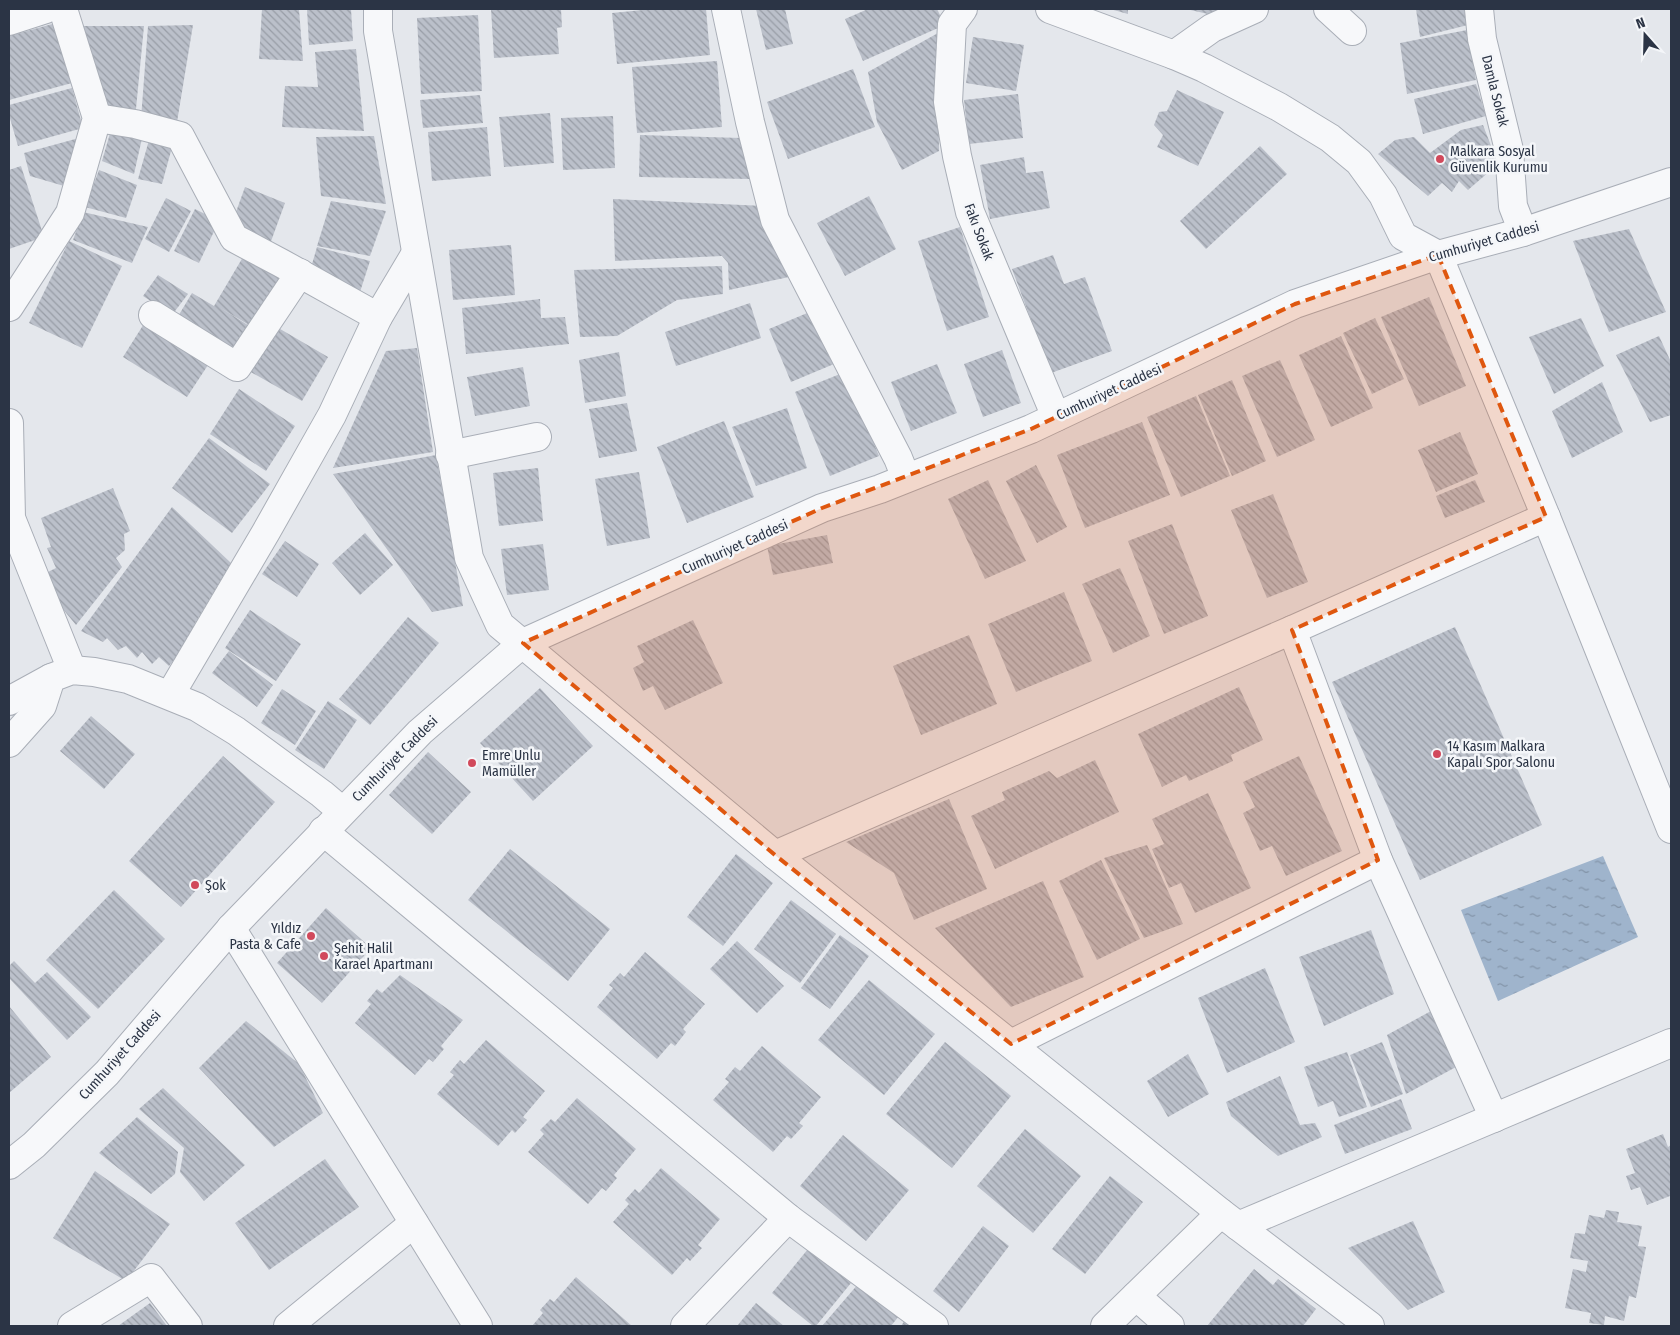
<svg xmlns="http://www.w3.org/2000/svg" width="1680" height="1335" viewBox="0 0 1680 1335" font-family="'Fira Sans Condensed',sans-serif">
  <style>
    .water { fill: url(#water-ripples) }
    .building { fill: url(#building-back-hatch) }
    .lines { fill: none; stroke-linecap: round; stroke-linejoin: round }
    .minor-casing { stroke: #a9aeb7; stroke-width: 30 }
    .minor { stroke: #f7f8fa; stroke-width: 28 }
    .marked { fill: #df570f; fill-opacity: 0.2; stroke: #df570f; stroke-width: 4; stroke-dasharray: 10 6; stroke-linejoin: round }
    .poi-dot { fill: #d1495b; stroke: #f4f6f9; stroke-width: 2 }
    .labels { text-anchor: middle; dominant-baseline: central; stroke-width: 5; stroke-linejoin: round; paint-order: stroke }
    .street-label { font-size: 14px; fill: #2b3445; stroke: #f4f6f9 }
    .poi-label { font-size: 14px; fill: #2b3445; stroke: #f4f6f9; text-anchor: start }
  </style>
  <defs>
    <pattern id="water-ripples" width="26" height="14" patternUnits="userSpaceOnUse" patternTransform="scale(1.25)"><rect width="26" height="14" fill="#9fb4cc"/><path d="M2 4q2-2 4 0t4 0M15 11q2-2 4 0t4 0" fill="none" stroke="#8293a7"/></pattern>
    <pattern id="building-back-hatch" width="6" height="6" patternUnits="userSpaceOnUse" patternTransform="scale(1.25)"><rect width="6" height="6" fill="#bbc0ca"/><path d="M-1 5l2 2M0 0l6 6M5-1l2 2" fill="none" stroke="#989da6"/></pattern>
  </defs>
  <rect width="100%" height="100%" fill="#e4e7ec"/>
  <path class="water" d="M1603,856L1638,937L1498,1001L1461,910Z"/>
  <g class="building">
    <path d="M262,9H299L303,61L259,59Z"/>
    <path d="M307,9H351L353,41L309,45Z"/>
    <path d="M491,9H561L562,27L557,28L559,54L494,58Z"/>
    <path d="M653,9H706L710,55L617,64L612,13Z"/>
    <path d="M756,9H785L793,44L766,50Z"/>
    <path d="M868,9H937L945,25L863,61L845,19Z"/>
    <path d="M1110,9H1128V14Z"/>
    <path d="M1186,9H1218L1217,16Z"/>
    <path d="M1416,9H1464L1468,25L1420,37Z"/>
    <path d="M478,15L482,91L421,94L417,18Z"/>
    <path d="M56,23L72,83L9,100V36Z"/>
    <path d="M193,25L176,128L141,119L148,26Z"/>
    <path d="M78,26H144L135,119L111,114Z"/>
    <path d="M1467,30L1476,80L1407,94L1400,43Z"/>
    <path d="M938,33L939,151L902,170L877,122L868,72Z"/>
    <path d="M973,37L1024,45L1016,91L966,83Z"/>
    <path d="M356,49L364,131L282,127L285,86L318,87L315,52Z"/>
    <path d="M717,61L722,127L637,133L632,67Z"/>
    <path d="M853,69L875,127L788,159L767,102Z"/>
    <path d="M1476,84L1486,116L1423,134L1414,99Z"/>
    <path d="M72,88L83,128L18,146L9,115V105Z"/>
    <path d="M1177,90L1224,112L1198,166L1157,147L1163,135L1154,125L1159,112L1167,111Z"/>
    <path d="M1018,94L1023,138L969,144L964,100Z"/>
    <path d="M480,95L483,123L423,128L420,100Z"/>
    <path d="M550,113L554,163L504,167L499,117Z"/>
    <path d="M613,116L615,168L563,170L561,118Z"/>
    <path d="M113,123L143,134L134,174L102,161Z"/>
    <path d="M1483,125L1498,164L1468,190L1459,181L1452,192L1442,183L1428,196L1378,154L1395,140L1414,137L1430,153L1461,130Z"/>
    <path d="M487,127L491,176L432,181L428,132Z"/>
    <path d="M151,133L174,140L162,184L138,179Z"/>
    <path d="M640,135L741,138L750,179L639,177Z"/>
    <path d="M374,136L386,204L321,196L316,137Z"/>
    <path d="M79,138L64,186L30,176L24,153Z"/>
    <path d="M1260,146L1287,174L1206,249L1180,221Z"/>
    <path d="M1024,157L1026,173L1043,171L1050,208L990,219L980,165Z"/>
    <path d="M21,166L44,237L9,249V170Z"/>
    <path d="M99,170L137,185L126,218L85,207Z"/>
    <path d="M245,187L285,203L270,244L232,223Z"/>
    <path d="M869,196L896,249L845,276L817,223Z"/>
    <path d="M166,198L191,211L169,252L145,239Z"/>
    <path d="M613,199L765,206L789,277L729,290L728,263L722,256L615,261Z"/>
    <path d="M331,201L386,211L370,256L317,246Z"/>
    <path d="M195,209L219,221L199,263L174,251Z"/>
    <path d="M83,212L148,227L132,263L73,240Z"/>
    <path d="M960,227L989,317L947,331L918,241Z"/>
    <path d="M1629,229L1666,312L1609,332L1573,241Z"/>
    <path d="M69,241L122,266L82,348L29,323Z"/>
    <path d="M511,245L515,295L453,300L449,250Z"/>
    <path d="M317,247L370,261L359,295L310,271Z"/>
    <path d="M1053,255L1064,284L1085,277L1112,351L1051,373L1012,269Z"/>
    <path d="M243,257L283,280L254,328L219,307L251,327L236,353L177,318L192,293L214,306Z"/>
    <path d="M722,266L723,294L677,300L617,336L580,337L574,270Z"/>
    <path d="M158,275L188,294L172,315L143,296Z"/>
    <path d="M1429,297L1466,386L1419,406L1381,317Z"/>
    <path d="M540,299L541,318L565,317L569,344L466,354L462,308Z"/>
    <path d="M750,303L761,338L676,366L665,332Z"/>
    <path d="M812,311L834,364L791,382L769,329Z"/>
    <path d="M1375,318L1404,379L1372,394L1343,333Z"/>
    <path d="M1581,318L1604,366L1554,394L1529,337Z"/>
    <path d="M147,319L210,362L187,397L123,357Z"/>
    <path d="M275,326L328,357L302,401L249,371Z"/>
    <path d="M1341,336L1373,408L1331,427L1299,355Z"/>
    <path d="M1659,336L1671,362V415L1650,422L1616,355Z"/>
    <path d="M417,348L433,452L333,468L386,351Z"/>
    <path d="M1002,350L1021,403L983,417L964,364Z"/>
    <path d="M619,352L626,396L585,403L579,360Z"/>
    <path d="M1280,360L1315,440L1277,457L1242,376Z"/>
    <path d="M937,364L957,413L911,431L891,382Z"/>
    <path d="M523,367L530,406L475,416L467,377Z"/>
    <path d="M845,372L879,456L830,476L795,392Z"/>
    <path d="M1232,380L1266,461L1232,476L1198,395Z"/>
    <path d="M1602,382L1623,432L1572,458L1552,411Z"/>
    <path d="M239,389L295,426L266,471L210,434Z"/>
    <path d="M1196,396L1230,476L1181,497L1147,417Z"/>
    <path d="M627,403L637,451L599,458L589,409Z"/>
    <path d="M787,408L807,468L756,486L732,427Z"/>
    <path d="M724,421L754,497L687,523L657,447Z"/>
    <path d="M1142,422L1170,495L1085,528L1057,455Z"/>
    <path d="M1460,432L1478,474L1436,492L1418,450Z"/>
    <path d="M209,438L270,484L232,533L172,488Z"/>
    <path d="M436,455L463,606L432,612L333,474Z"/>
    <path d="M1036,465L1067,527L1037,543L1006,481Z"/>
    <path d="M538,468L543,521L499,526L493,473Z"/>
    <path d="M639,472L650,538L607,546L595,479Z"/>
    <path d="M988,480L1026,561L985,579L948,499Z"/>
    <path d="M1475,480L1485,502L1445,518L1436,496Z"/>
    <path d="M113,488L130,531L124,534L125,550L116,558L122,567L76,625L62,608L48,572L56,568L47,548L51,547L41,518Z"/>
    <path d="M1273,494L1308,582L1267,598L1231,510Z"/>
    <path d="M172,507L231,563L194,625L196,633L169,666L159,657L152,664L142,652L137,658L126,646L118,650L107,638L103,642L81,631Z"/>
    <path d="M1172,524L1208,616L1164,634L1128,541Z"/>
    <path d="M365,533L393,565L360,595L332,563Z"/>
    <path d="M827,535L833,563L773,575L767,546Z"/>
    <path d="M285,541L319,564L297,597L262,574Z"/>
    <path d="M543,544L549,590L507,595L501,549Z"/>
    <path d="M1120,568L1150,636L1113,653L1082,584Z"/>
    <path d="M1064,592L1092,661L1016,692L988,624Z"/>
    <path d="M250,610L301,644L276,681L225,648Z"/>
    <path d="M408,617L439,643L370,725L339,699Z"/>
    <path d="M693,620L723,683L665,710L653,686L643,691L633,668L644,662L637,646Z"/>
    <path d="M1455,627L1542,825L1420,880L1332,682Z"/>
    <path d="M969,635L997,704L921,735L893,666Z"/>
    <path d="M229,651L273,685L257,707L212,673Z"/>
    <path d="M1239,687L1263,740L1231,755L1233,761L1189,781L1186,775L1162,787L1138,734Z"/>
    <path d="M540,688L593,746L533,801L480,743Z"/>
    <path d="M282,689L316,711L295,745L261,723Z"/>
    <path d="M328,701L357,720L324,769L295,750Z"/>
    <path d="M91,716L135,754L104,789L60,751Z"/>
    <path d="M428,752L471,792L432,834L389,795Z"/>
    <path d="M223,756L275,802L181,907L129,861Z"/>
    <path d="M1299,756L1342,851L1286,876L1272,846L1260,851L1243,813L1255,807L1243,782Z"/>
    <path d="M1095,760L1119,812L995,869L971,816L1005,800L1002,792L1049,771L1057,778Z"/>
    <path d="M1208,793L1251,888L1195,913L1181,883L1169,888L1152,849L1164,844L1152,819Z"/>
    <path d="M949,799L987,889L914,920L894,873L846,842Z"/>
    <path d="M1147,845L1183,924L1144,938L1104,858Z"/>
    <path d="M510,849L610,929L568,981L468,900Z"/>
    <path d="M736,854L773,883L723,946L687,917Z"/>
    <path d="M1101,860L1140,939L1097,960L1059,881Z"/>
    <path d="M1043,881L1084,977L1011,1007L935,928Z"/>
    <path d="M114,890L165,939L98,1009L46,960Z"/>
    <path d="M791,900L836,934L800,983L754,949Z"/>
    <path d="M326,908L371,948L322,1003L277,963Z"/>
    <path d="M1371,930L1394,994L1324,1026L1299,957Z"/>
    <path d="M840,935L869,956L830,1009L801,988Z"/>
    <path d="M737,941L784,986L757,1013L710,969Z"/>
    <path d="M645,952L705,1004L683,1029L686,1032L675,1046L671,1043L657,1059L597,1007L613,988L609,985L620,973L624,977Z"/>
    <path d="M14,961L35,983L47,972L91,1017L67,1040L9,978V966Z"/>
    <path d="M1265,968L1295,1042L1227,1073L1198,998Z"/>
    <path d="M400,975L463,1020L441,1046L444,1049L433,1062L429,1059L415,1075L355,1023L371,1004L367,1001L377,989L382,993Z"/>
    <path d="M869,980L935,1034L884,1095L818,1040Z"/>
    <path d="M9,1006L51,1057L9,1093Z"/>
    <path d="M1431,1011L1456,1067L1406,1094L1387,1035Z"/>
    <path d="M246,1021L299,1064L323,1113L274,1147L199,1068Z"/>
    <path d="M486,1040L545,1091L523,1117L527,1120L515,1133L512,1130L498,1146L437,1094L454,1075L450,1072L460,1060L464,1064Z"/>
    <path d="M945,1042L1011,1096L952,1168L886,1114Z"/>
    <path d="M1382,1042L1403,1094L1371,1107L1350,1055Z"/>
    <path d="M762,1046L821,1097L799,1123L803,1126L791,1139L787,1136L773,1152L713,1100L729,1082L725,1079L735,1067L740,1071Z"/>
    <path d="M1347,1052L1367,1107L1339,1117L1333,1101L1318,1107L1304,1067Z"/>
    <path d="M1188,1054L1209,1094L1168,1117L1147,1081Z"/>
    <path d="M1280,1076L1300,1125L1315,1123L1322,1137L1278,1156L1231,1116L1226,1102Z"/>
    <path d="M163,1088L245,1165L204,1201L180,1172L184,1148L139,1109Z"/>
    <path d="M577,1098L636,1149L614,1175L617,1178L606,1191L602,1188L588,1204L528,1152L544,1134L540,1130L551,1119L555,1122Z"/>
    <path d="M1401,1099L1412,1129L1345,1154L1334,1125Z"/>
    <path d="M137,1117L178,1152L175,1174L151,1194L99,1153Z"/>
    <path d="M1025,1129L1081,1176L1033,1233L977,1186Z"/>
    <path d="M1663,1134L1668,1147L1671,1145V1200L1670,1196L1647,1205L1640,1187L1631,1190L1626,1176L1635,1173L1626,1149Z"/>
    <path d="M843,1135L909,1190L866,1241L800,1186Z"/>
    <path d="M325,1159L359,1207L269,1270L235,1223Z"/>
    <path d="M661,1168L720,1219L698,1245L702,1248L690,1261L687,1258L672,1275L613,1222L629,1204L625,1200L635,1189L639,1193Z"/>
    <path d="M95,1171L170,1224L126,1281L53,1238Z"/>
    <path d="M1110,1176L1143,1202L1085,1274L1052,1249Z"/>
    <path d="M1606,1210L1619,1212L1617,1222L1642,1226L1638,1246L1646,1247L1636,1298L1629,1296L1624,1321L1605,1316L1604,1325L1589,1323L1591,1313L1565,1308L1573,1269L1586,1272L1588,1261L1570,1258L1575,1233L1585,1234L1589,1215L1604,1218Z"/>
    <path d="M1413,1221L1445,1292L1408,1310L1348,1248Z"/>
    <path d="M983,1226L1009,1246L959,1312L933,1291Z"/>
    <path d="M808,1249L851,1283L816,1326H813L772,1293Z"/>
    <path d="M1254,1269L1273,1285L1278,1279L1316,1309L1303,1326H1207Z"/>
    <path d="M576,1277L632,1326H532L543,1313L540,1310L550,1299L554,1302Z"/>
    <path d="M859,1283L899,1316L891,1326H822Z"/>
    <path d="M150,1303L167,1326H118Z"/>
    <path d="M756,1303L784,1326H737Z"/>
    <path d="M905,1320L913,1326H901Z"/>
  </g>
  <g class="lines">
    <g class="minor-casing">
      <g id="minor">
        <path d="M378,9V31L469,558L500,625L775,855L1221,1213L1370,1326"/>
        <path d="M726,9L750,122L775,220L898,458L906,478"/>
        <path d="M963,9L952,24L948,102L957,156L970,212L1056,417"/>
        <path d="M1050,9L1174,55L1204,68L1279,107L1330,138L1359,162L1383,195L1403,236L1438,255L1546,517L1671,829"/>
        <path d="M1328,9L1352,31"/>
        <path d="M1479,9L1482,39L1509,150L1513,206L1523,232"/>
        <path d="M9,21L46,9"/>
        <path d="M1174,55L1212,28L1254,9"/>
        <path d="M97,118L135,124L180,136L234,238L281,263L378,317"/>
        <path d="M9,307L70,213L97,118L63,9"/>
        <path d="M153,315L237,367L300,273"/>
        <path d="M9,423L11,518L72,670"/>
        <path d="M450,455L537,437"/>
        <path d="M1292,630L1378,860L1494,1118"/>
        <path d="M170,695L266,532L332,415L378,317L416,253"/>
        <path d="M9,701L51,678"/>
        <path d="M9,743L42,706L51,678L72,670L94,672L128,679L197,707L236,731L322,794L342,811"/>
        <path d="M323,831L788,1218L934,1326"/>
        <path d="M775,855L1292,630L1546,517"/>
        <path d="M231,928L478,1326"/>
        <path d="M1011,1044L1378,860"/>
        <path d="M9,1165L34,1145L107,1073L231,928L420,732L523,643L822,508L880,489L1031,429L1295,304L1438,255L1523,232L1671,182"/>
        <path d="M1238,1226L1671,1043"/>
        <path d="M1136,1296L1170,1326"/>
        <path d="M72,1326L151,1278L188,1326"/>
        <path d="M288,1326L414,1223"/>
        <path d="M685,1326L788,1218"/>
        <path d="M1105,1326L1221,1213"/>
      </g>
    </g>
    <use href="#minor" class="minor"/>
  </g>
  <path class="marked" d="M1438,255L1546,517L1292,630L1378,860L1011,1044L775,855L523,643L822,508L1031,429L1295,304Z"/>
  <g class="poi-dot">
    <circle cx="1440" cy="159" r="5"/>
    <circle cx="1437" cy="754" r="5"/>
    <circle cx="472" cy="763" r="5"/>
    <circle cx="195" cy="885" r="5"/>
    <circle cx="311" cy="936" r="5"/>
    <circle cx="324" cy="956" r="5"/>
  </g>
  <g class="labels">
    <g class="street-label">
      <text transform="translate(1495 91) rotate(76)">Damla Sokak</text>
      <text transform="translate(979 232) rotate(69)">Fakı Sokak</text>
      <text transform="translate(1484 242) rotate(-16)">Cumhuriyet Caddesi</text>
      <text transform="translate(1109 392) rotate(-25)">Cumhuriyet Caddesi</text>
      <text transform="translate(735 547) rotate(-24)">Cumhuriyet Caddesi</text>
      <text transform="translate(395 759) rotate(-45)">Cumhuriyet Caddesi</text>
      <text transform="translate(120 1055) rotate(-48)">Cumhuriyet Caddesi</text>
    </g>
    <g class="poi-label">
      <text x="1450" y="151">Malkara Sosyal<tspan x="1450" dy="16">Güvenlik Kurumu</tspan></text>
      <text x="1447" y="746">14 Kasım Malkara<tspan x="1447" dy="16">Kapalı Spor Salonu</tspan></text>
      <text x="482" y="755">Emre Unlu<tspan x="482" dy="16">Mamüller</tspan></text>
      <text x="205" y="885">Şok</text>
      <text x="301" y="928" text-anchor="end">Yıldız<tspan x="301" dy="16">Pasta &amp; Cafe</tspan></text>
      <text x="334" y="948">Şehit Halil<tspan x="334" dy="16">Karael Apartmanı</tspan></text>
    </g>
  </g>
  <rect width="1680" height="1335" fill="none" stroke="#2b3445" stroke-width="20"/>
  <g transform="translate(1645 35) rotate(340)" stroke="#f4f6f9" stroke-width="4" paint-order="stroke">
  <path d="M0-4L9 19L0 12L-9 19Z" fill="#2b3445"/>
  <text y="-8" font-size="14" font-weight="bold" text-anchor="middle" fill="#2b3445">N</text>
  </g>
</svg>
